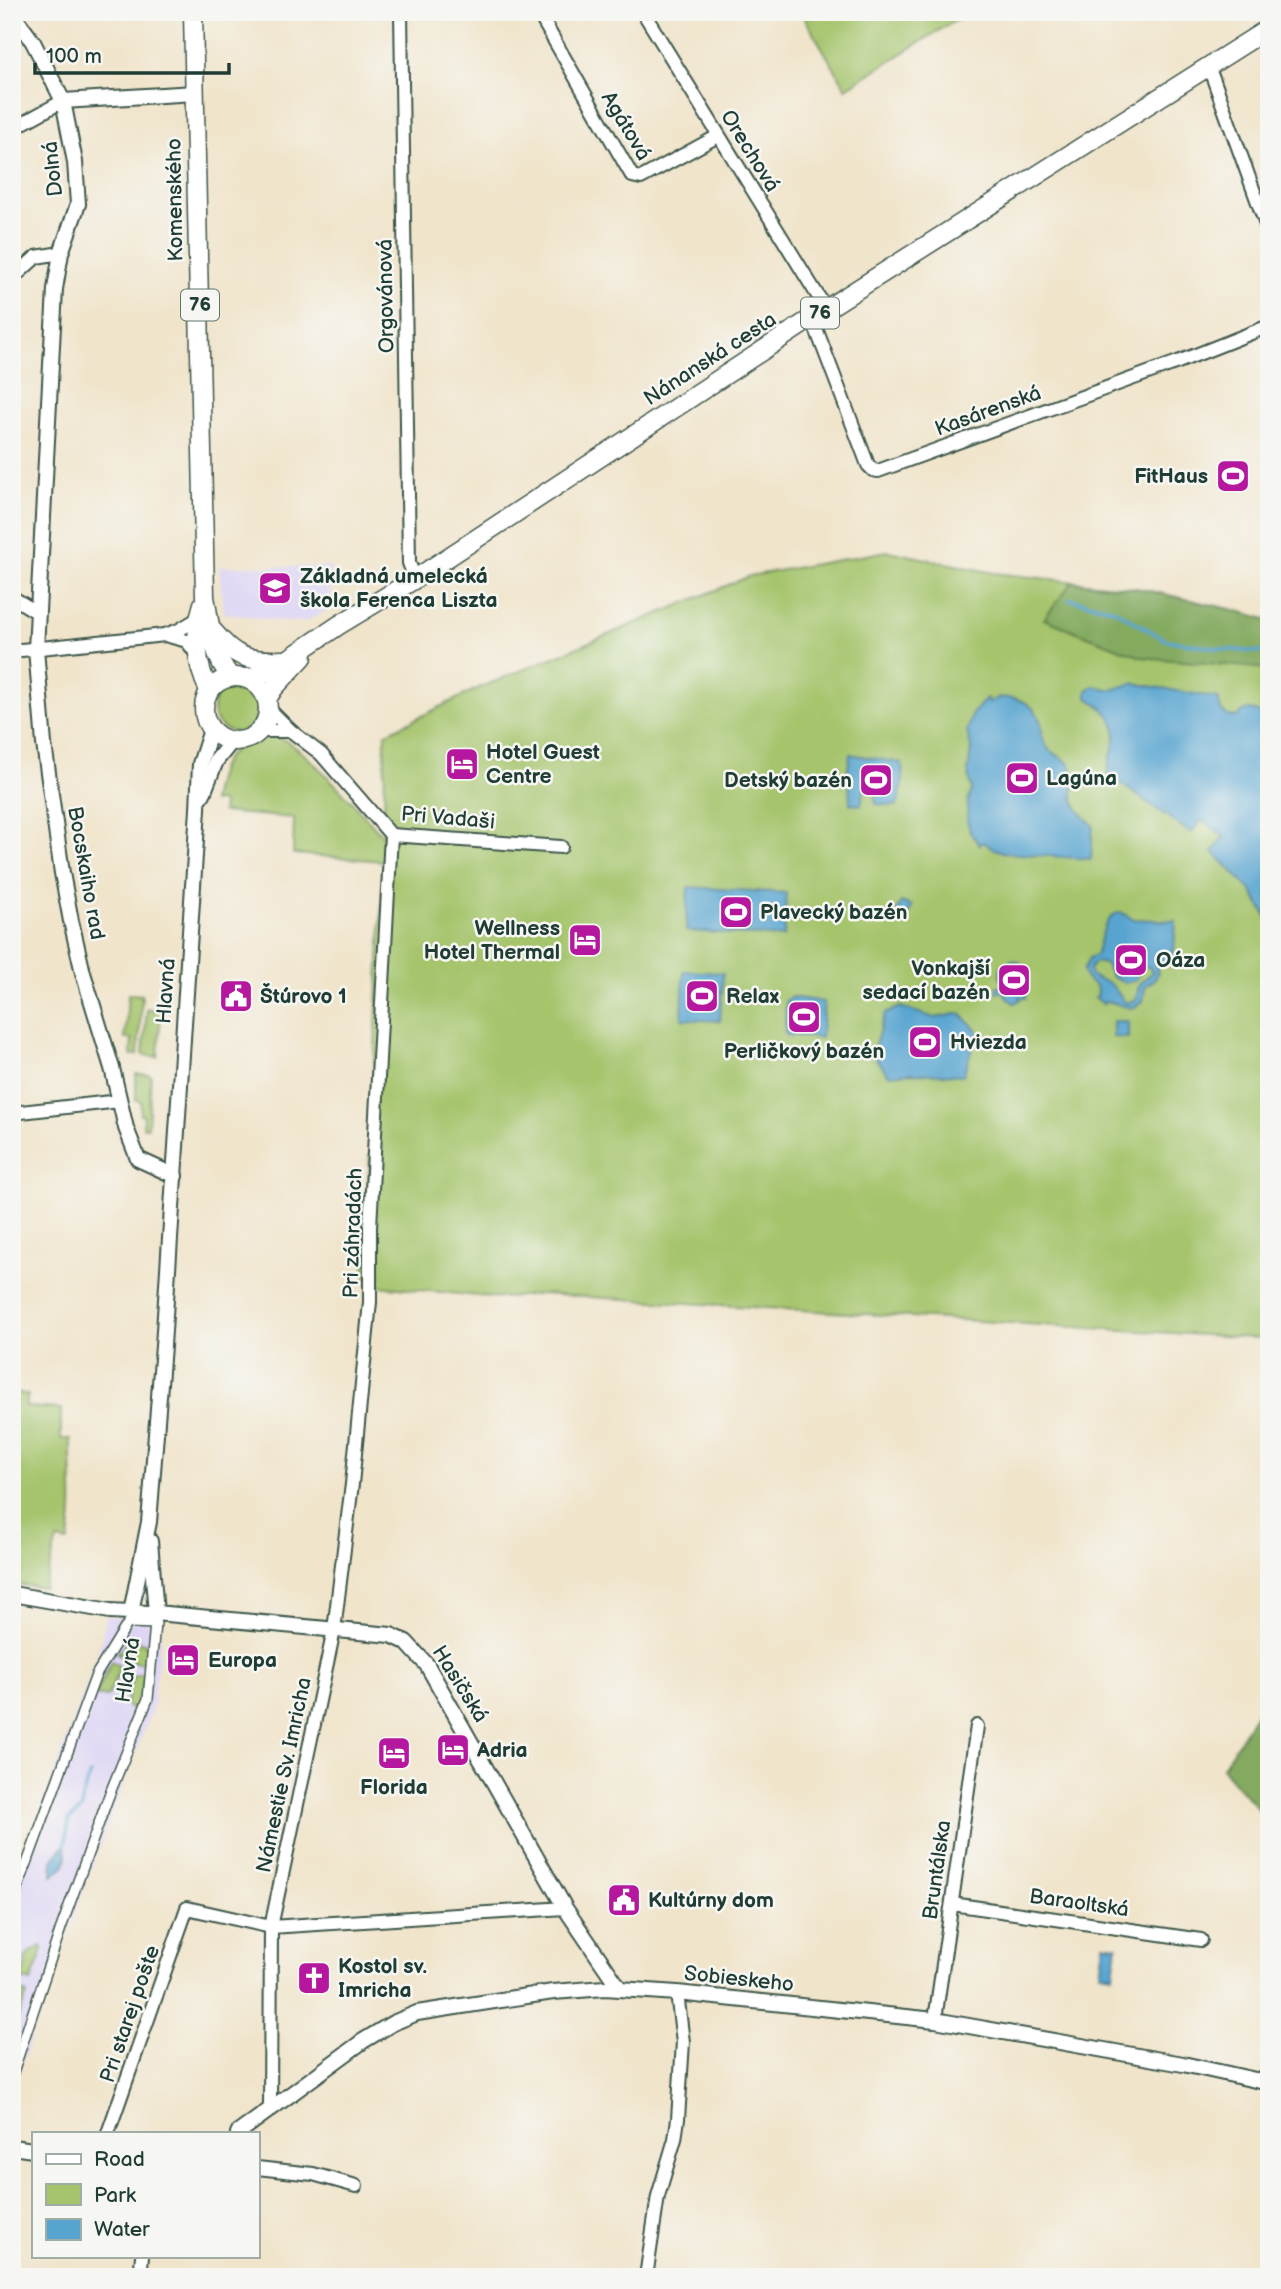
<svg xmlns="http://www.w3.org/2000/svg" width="1281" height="2289" viewBox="0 0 1281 2289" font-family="'Balsamiq Sans',sans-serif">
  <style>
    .built { fill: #ded5f5 }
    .green { fill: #a5c46c; stroke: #628050; stroke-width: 2 }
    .forest { fill: #84aa60; stroke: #52744a; stroke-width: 2 }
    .water { fill: #58a4d0; stroke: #3c7082; stroke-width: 2; fill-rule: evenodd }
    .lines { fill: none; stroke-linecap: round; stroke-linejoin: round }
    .stream { stroke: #58a4d0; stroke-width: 3.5 }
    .pedestrian-casing { stroke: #3e564a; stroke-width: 12 }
    .minor-casing { stroke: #3e564a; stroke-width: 16 }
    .tertiary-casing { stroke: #3e564a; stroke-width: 18 }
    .primary-casing { stroke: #3e564a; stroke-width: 21 }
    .pedestrian { stroke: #fff; stroke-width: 9 }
    .minor { stroke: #fff; stroke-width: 12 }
    .tertiary { stroke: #fff; stroke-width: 14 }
    .primary { stroke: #fff; stroke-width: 18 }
    .labels { text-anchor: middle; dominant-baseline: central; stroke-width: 5; stroke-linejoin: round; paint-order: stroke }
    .shield { fill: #f6f6f2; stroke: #60746d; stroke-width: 2 }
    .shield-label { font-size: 19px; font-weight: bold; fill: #1f3d34 }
    .street-label { font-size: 21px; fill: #1f3d34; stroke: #f6f6f2 }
    .poi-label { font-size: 21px; font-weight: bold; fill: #1f3d34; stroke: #f6f6f2; text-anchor: start }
  </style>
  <rect width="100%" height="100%" fill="#f6f6f2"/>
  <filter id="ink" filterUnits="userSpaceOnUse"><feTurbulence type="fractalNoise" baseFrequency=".0143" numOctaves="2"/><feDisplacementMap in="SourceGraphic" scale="14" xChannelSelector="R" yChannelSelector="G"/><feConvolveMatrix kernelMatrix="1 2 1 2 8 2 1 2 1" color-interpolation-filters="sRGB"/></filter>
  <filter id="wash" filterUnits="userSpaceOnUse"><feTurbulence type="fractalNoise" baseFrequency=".00686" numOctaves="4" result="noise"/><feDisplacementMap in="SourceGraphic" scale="28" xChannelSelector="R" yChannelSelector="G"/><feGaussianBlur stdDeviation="1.57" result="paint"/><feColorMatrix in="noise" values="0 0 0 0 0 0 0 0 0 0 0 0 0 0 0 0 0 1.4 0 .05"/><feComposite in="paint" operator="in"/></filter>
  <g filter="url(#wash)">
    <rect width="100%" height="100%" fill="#f0e4ca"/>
    <g class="built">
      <path d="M219,566L331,567L329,609L307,621L288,622L224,613Z"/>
      <path d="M106,1616L163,1621L152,1710L88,1876L12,2092V1889L99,1651Z"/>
    </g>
    <g class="green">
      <path d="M801,12H969L846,88Z"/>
      <path d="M888,551L994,573L1141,589L1234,610L1269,620V1339L542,1294L500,1298L378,1286L364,1275L384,861L293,854L294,818L222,812L223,803L219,801L212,802C216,780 220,753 244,745C248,743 252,745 255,743C262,740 265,735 274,736C299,739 364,816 384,837L385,734L479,688L750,576Z"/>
      <circle cx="236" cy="709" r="23"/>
      <path d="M128,994L142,995L138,1055H131L132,1039L125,1038Z"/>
      <path d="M147,1009L161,1010L158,1057L143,1055Z"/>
      <path d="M136,1074L151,1075L148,1127H143L144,1115L140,1114L141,1101L136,1100Z"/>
      <path d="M12,1391L28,1395L25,1407L61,1409V1439H71C70,1474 76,1507 68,1542L57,1540L44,1588L12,1584Z"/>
      <path d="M130,1638L148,1645L146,1664L130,1661L117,1653Z"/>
      <path d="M112,1661L119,1666L118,1674L107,1697L95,1695Z"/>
      <path d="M138,1674H145L136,1710L128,1708L126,1703L132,1677Z"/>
      <path d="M42,1946L43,1949L31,1982L19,1978L26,1969L25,1960L28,1954Z"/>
      <path d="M18,1991L27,1994L12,2033V2007Z"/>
    </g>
    <g class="forest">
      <path d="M1072,582L1141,589L1234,610L1269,620V669L1141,657L1044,619Z"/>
      <path d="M1269,1693V1822L1222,1768Z"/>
    </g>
    <g class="water">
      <path d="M1133,683L1218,698L1221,711L1228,716L1237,717C1253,703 1253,714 1269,715V921L1251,890L1213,852L1224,836L1202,820L1191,833L1108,775C1108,747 1129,731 1101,707C1097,703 1091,701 1087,697V690L1094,686L1112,690Z"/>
      <path d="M987,698L989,702C1008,693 1032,699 1040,720C1043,728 1040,738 1046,746C1054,757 1069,757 1073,772C1076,779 1073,786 1073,794C1072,804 1085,819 1093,825L1091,859L1006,853L994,849L983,842L980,845L971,834L967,820L968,802L972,789L968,773L971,748L967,732L972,714Z"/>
      <path d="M850,754L902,763L903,785L897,806L876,804L874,788L865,787L861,805L850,804L849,776L847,775Z"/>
      <path d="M688,887L786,893L784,937L686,931Z"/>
      <path d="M901,902L912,906L905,924L894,919Z"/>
      <path d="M1121,912L1133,919L1176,921L1173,965H1156C1161,977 1153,980 1145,987L1143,1001C1129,1016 1120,1001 1104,1001L1103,1004L1095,997L1098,995L1096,986L1086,979L1083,971L1089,958L1096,955C1101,940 1104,915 1121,912ZM1095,962L1105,964L1112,977L1125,983L1136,980L1143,966L1149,967L1152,972L1139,985L1136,1000L1126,1003L1111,984L1091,976L1089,970Z"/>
      <path d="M1012,960L1023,964L1027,971L1026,998L1019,997L1020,1000L1014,1003L1007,998L1004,992H997V986H1005L1000,976L1001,967Z"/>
      <path d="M684,971L723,973L720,1021L682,1019Z"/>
      <path d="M791,997L824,1002L821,1038L785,1035L786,1001Z"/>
      <path d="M900,1007L935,1018L960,1013L978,1031L963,1075L909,1073L889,1075L872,1054L885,1014Z"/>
      <path d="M1113,1021H1128V1038L1113,1037Z"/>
      <path d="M65,1845C70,1859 66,1869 52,1875L53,1859Z"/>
      <path d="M1104,1944L1117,1946L1113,1975L1100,1973Z"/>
    </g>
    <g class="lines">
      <g class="stream">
        <path d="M1069,599L1113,609L1166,640L1223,649L1269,653"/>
        <path d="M65,1845L69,1820L82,1809V1797L90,1775"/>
      </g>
    </g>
  </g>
  <g filter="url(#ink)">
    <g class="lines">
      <g class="pedestrian-casing">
        <g id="pedestrian">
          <path d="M12,1904L96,1675L128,1623L156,1624"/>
          <path d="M12,2075L61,1928L108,1798L148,1699L156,1613"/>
        </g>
      </g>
      <g class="minor-casing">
        <g id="minor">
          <path d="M401,12L409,563L415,579"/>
          <path d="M538,12L632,176L641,178L718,136"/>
          <path d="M643,12L826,309"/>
          <path d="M1207,67L1213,78L1269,233"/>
          <path d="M12,129L63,101"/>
          <path d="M12,279L36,257L61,253"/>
          <path d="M812,318L868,465L873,470L878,471L1178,362L1269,326"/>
          <path d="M12,597L38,613"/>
          <path d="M165,635L187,641L197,655"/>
          <path d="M12,651L165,635L179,630L199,618"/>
          <path d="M268,708L291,731L321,754L391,835L561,847"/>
          <path d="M259,731H291"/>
          <path d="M12,1113L120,1101"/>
          <path d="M952,1904L1201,1940"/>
          <path d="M935,2020L977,1726"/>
          <path d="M270,2110L271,1927L334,1630L352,1484L370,1302V1227L391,835"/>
          <path d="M108,2133L187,1908L271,1927L565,1908"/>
          <path d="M257,2168L313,2174L356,2186"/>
          <path d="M140,2277L142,2256"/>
          <path d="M646,2277L658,2196L675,2139L678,2119L683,2042L677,1993"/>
        </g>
      </g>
      <g class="tertiary-casing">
        <g id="tertiary">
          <path d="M12,13L33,42L63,101L75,162L78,204L61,253L55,289L36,649L44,744L62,873L71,921L83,973L112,1068L126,1128L138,1159L175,1176"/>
          <path d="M63,101L195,93"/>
          <path d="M203,794L216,761L232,741"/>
          <path d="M150,1541L156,1613"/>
          <path d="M12,1594L110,1611L167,1614L391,1635L406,1642L427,1665L565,1908L620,1989"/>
          <path d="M131,1612L149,1522L163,1346L198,809L200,764L211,730"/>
          <path d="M238,2133L363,2041L393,2023L417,2013L553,1992L605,1988L677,1993L935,2020L1183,2064L1269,2083"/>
          <path d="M12,2147L33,2150"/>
        </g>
      </g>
      <g class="primary-casing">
        <g id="primary">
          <path d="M193,12L205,597C210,624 212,656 231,677"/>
          <path d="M203,604C194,632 195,664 209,690"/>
          <path d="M213,631C236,659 248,661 282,660"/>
          <circle cx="236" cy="709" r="32"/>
          <path d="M247,678L256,677L275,668L339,625L415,579L812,318L1269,28"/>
          <path d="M267,699L274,688L303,657"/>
        </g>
      </g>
      <use href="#pedestrian" class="pedestrian"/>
      <use href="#minor" class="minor"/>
      <use href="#tertiary" class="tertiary"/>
      <use href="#primary" class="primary"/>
    </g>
  </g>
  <defs>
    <g id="stadium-square" transform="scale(1.75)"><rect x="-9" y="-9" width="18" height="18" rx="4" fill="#b5179e" stroke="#f6f6f2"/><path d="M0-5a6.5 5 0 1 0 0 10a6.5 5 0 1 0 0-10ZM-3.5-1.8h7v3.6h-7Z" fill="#fff"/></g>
    <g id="school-square" transform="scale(1.75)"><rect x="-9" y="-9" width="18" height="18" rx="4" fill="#b5179e" stroke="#f6f6f2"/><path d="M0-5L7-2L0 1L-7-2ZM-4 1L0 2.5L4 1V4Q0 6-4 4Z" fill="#fff"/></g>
    <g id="hotel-square" transform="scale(1.75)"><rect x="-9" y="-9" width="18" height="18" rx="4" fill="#b5179e" stroke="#f6f6f2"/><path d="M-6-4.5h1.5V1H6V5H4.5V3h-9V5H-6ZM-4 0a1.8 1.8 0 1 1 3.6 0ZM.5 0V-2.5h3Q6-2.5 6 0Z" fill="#fff"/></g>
    <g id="civic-square" transform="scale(1.75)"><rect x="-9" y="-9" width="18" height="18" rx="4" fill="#b5179e" stroke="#f6f6f2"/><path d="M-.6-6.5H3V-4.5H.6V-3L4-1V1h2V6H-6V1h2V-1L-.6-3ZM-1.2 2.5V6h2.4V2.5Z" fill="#fff"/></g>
    <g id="church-square" transform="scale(1.75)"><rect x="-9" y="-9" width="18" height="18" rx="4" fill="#b5179e" stroke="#f6f6f2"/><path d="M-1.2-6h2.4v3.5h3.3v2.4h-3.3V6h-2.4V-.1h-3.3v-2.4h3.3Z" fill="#fff"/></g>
  </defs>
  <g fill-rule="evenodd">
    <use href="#stadium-square" x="1233" y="476"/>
    <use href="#school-square" x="275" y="588"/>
    <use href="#hotel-square" x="462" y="764"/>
    <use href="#stadium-square" x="1022" y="778"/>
    <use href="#stadium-square" x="876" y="780"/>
    <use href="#stadium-square" x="736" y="912"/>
    <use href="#hotel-square" x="585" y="940"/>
    <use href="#stadium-square" x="1131" y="960"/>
    <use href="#stadium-square" x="1014" y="980"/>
    <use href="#civic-square" x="236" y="996"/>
    <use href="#stadium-square" x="702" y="996"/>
    <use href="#stadium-square" x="804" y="1017"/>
    <use href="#stadium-square" x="925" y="1042"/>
    <use href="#hotel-square" x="183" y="1660"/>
    <use href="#hotel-square" x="453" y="1750"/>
    <use href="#hotel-square" x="394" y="1753"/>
    <use href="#civic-square" x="624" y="1900"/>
    <use href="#church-square" x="314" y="1978"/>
  </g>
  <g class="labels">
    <g class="shield">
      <rect x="181" y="289.5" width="38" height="31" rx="5"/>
      <rect x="801" y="297.5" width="38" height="31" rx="5"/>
    </g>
    <g class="shield-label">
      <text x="200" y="305">76</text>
      <text x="820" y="313">76</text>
    </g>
    <g class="street-label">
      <text transform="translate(626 126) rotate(59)">Agátová</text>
      <text transform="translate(750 151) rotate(58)">Orechová</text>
      <text transform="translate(53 169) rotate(-96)">Dolná</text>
      <text transform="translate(175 200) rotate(-91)">Komenského</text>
      <text transform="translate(386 296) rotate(-91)">Orgovánová</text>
      <text transform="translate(710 359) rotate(-33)">Nánanská cesta</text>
      <text transform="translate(988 411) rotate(-20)">Kasárenská</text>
      <text transform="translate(448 818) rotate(5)">Pri Vadaši</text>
      <text transform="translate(86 873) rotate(80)">Bocskaiho rad</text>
      <text transform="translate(166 991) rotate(-86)">Hlavná</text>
      <text transform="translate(353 1233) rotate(-88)">Pri záhradách</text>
      <text transform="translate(128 1670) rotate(-81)">Hlavná</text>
      <text transform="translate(460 1684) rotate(58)">Hasičská</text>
      <text transform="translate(284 1775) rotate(-78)">Námestie Sv. Imricha</text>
      <text transform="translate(937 1870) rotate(-82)">Bruntálska</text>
      <text transform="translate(1079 1903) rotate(8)">Baraoltská</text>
      <text transform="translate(739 1979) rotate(6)">Sobieskeho</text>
      <text transform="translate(130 2014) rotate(-71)">Pri starej pošte</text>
    </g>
    <g class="poi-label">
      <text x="1208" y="476" text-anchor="end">FitHaus</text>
      <text x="300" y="576">Základná umelecká<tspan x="300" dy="24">škola Ferenca Liszta</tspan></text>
      <text x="486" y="752">Hotel Guest<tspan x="486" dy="24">Centre</tspan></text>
      <text x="1046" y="778">Lagúna</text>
      <text x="852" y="780" text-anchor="end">Detský bazén</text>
      <text x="760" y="912">Plavecký bazén</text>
      <text x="560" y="928" text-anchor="end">Wellness<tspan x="560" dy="24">Hotel Thermal</tspan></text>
      <text x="1156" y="960">Oáza</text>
      <text x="990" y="968" text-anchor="end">Vonkajší<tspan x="990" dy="24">sedací bazén</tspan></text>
      <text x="260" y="996">Štúrovo 1</text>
      <text x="726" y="996">Relax</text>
      <text x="950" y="1042">Hviezda</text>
      <text x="804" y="1051" text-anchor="middle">Perličkový bazén</text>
      <text x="208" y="1660">Europa</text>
      <text x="477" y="1750">Adria</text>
      <text x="394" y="1787" text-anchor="middle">Florida</text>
      <text x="648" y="1900">Kultúrny dom</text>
      <text x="338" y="1966">Kostol sv.<tspan x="338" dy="24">Imricha</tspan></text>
    </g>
  </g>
  <rect width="1281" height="2289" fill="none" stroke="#f6f6f2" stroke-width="42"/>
  <rect x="32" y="2132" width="228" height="126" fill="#f6f6f2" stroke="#a0aca6" stroke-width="2"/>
  <rect x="46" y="2154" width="35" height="10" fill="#ffffff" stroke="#a0aca6" stroke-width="2"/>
  <text x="94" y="2166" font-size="21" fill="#1f3d34">Road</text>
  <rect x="46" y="2184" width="35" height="21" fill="#a5c46c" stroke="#a0aca6" stroke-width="2"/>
  <text x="94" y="2202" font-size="21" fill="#1f3d34">Park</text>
  <rect x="46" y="2219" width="35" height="21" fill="#58a4d0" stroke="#a0aca6" stroke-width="2"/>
  <text x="94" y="2236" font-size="21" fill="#1f3d34">Water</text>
  <path d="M35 63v10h194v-10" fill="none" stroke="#1f3d34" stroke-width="3.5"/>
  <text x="46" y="63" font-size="21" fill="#1f3d34" stroke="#f6f6f2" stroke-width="5" paint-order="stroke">100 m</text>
</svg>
